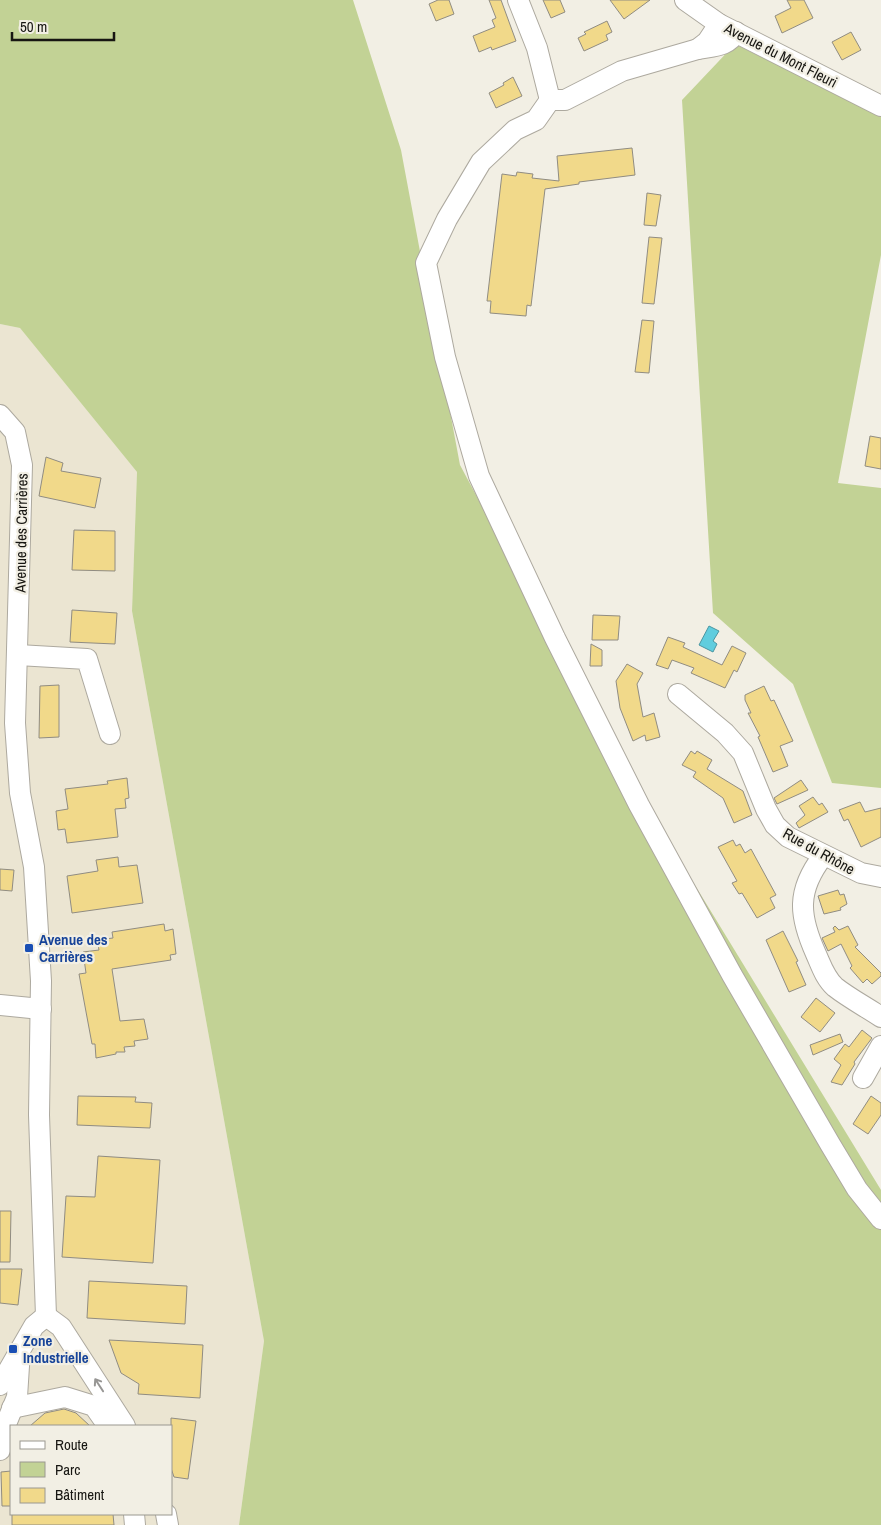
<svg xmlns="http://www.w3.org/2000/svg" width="881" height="1525" viewBox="0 0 881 1525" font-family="'Archivo Narrow',sans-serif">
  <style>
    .built { fill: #ebe5d2; fill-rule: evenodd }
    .green { fill: #c2d295 }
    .water { fill: #60cdde; stroke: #4a96a1 }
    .building { fill: #f1d98a; stroke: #908c82 }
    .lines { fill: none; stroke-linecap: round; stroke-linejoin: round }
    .minor-casing { stroke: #ada99f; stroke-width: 22 }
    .minor { stroke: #fff; stroke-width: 20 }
    .oneway { stroke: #979694 }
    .transit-dot { fill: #1a4fb4; stroke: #f2efe4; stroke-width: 2 }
    .labels { text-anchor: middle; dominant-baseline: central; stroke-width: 4.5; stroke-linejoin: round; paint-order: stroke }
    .street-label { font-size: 15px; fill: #171612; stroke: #f2efe4 }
    .transit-label { font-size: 15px; font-weight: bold; fill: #164399; stroke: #f2efe4; text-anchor: start }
  </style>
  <rect width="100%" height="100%" fill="#f2efe4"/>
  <path class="built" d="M0,324L20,328L137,472L132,611L264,1341L239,1525H0ZM11,1426H171V1514H11Z"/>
  <g class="green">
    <path d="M0,0H353L401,150L460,465L610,746L881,1190V1525H239L264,1341L132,611L137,472L20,328L0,324Z"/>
    <path d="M735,44L881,116V255L838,483L881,488V788L832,783L793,684L713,613L682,100Z"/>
  </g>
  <path class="water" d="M709,626L719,631L713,641L717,644L713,652L699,645Z"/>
  <g class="building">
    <path d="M438,0H449L454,14L436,21L429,4Z"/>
    <path d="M489,0H501L516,41L492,50L491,47L479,52L473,36L495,27L492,20L496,18Z"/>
    <path d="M543,0H560L565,12L551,18Z"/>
    <path d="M610,0H650L624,19Z"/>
    <path d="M787,0H804L813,18L782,33L775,16L791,8Z"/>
    <path d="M607,21L612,32L606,35L608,40L584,51L578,38L586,34L584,32Z"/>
    <path d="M851,32L861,50L842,60L832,42Z"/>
    <path d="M513,77L522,96L496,108L489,93L504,85L503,83Z"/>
    <path d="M632,148L635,175L579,182V184L545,189L531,306L527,305L526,316L490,313L491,301H487L502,174L516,176L517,172L533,174L532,178L559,181L557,156Z"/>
    <path d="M647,193L661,195L656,226L644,225Z"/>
    <path d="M649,237L662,238L654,304L642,303Z"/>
    <path d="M642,320L654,321L649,373L635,372Z"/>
    <path d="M870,436L881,438V469L865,466Z"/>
    <path d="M46,457L63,463L61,471L101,478L95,508L39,496Z"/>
    <path d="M74,530L115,531V571L72,570Z"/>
    <path d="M72,610L117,613L115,644L70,642Z"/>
    <path d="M593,615L620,616L618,640H592Z"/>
    <path d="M668,637L685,643L683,647L722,665L732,646L746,653L737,672L734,670L725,688L691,673L694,668L672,660L668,669L656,665Z"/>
    <path d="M591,644L602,650V666H590Z"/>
    <path d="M627,664L643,673L637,684L643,717L654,713L660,737L646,741L645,735L633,741L620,708L616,681Z"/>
    <path d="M59,685V737L39,738L40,686Z"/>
    <path d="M764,686L771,701L774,700L793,741L780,746L788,766L773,772L758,737L760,736L748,713H751L745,700V695Z"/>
    <path d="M691,751L695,754L697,751L712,760L707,769L743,791L752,815L734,823L723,798L693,777L696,772L682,765Z"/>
    <path d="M127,778L129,798L125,799L126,808L115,809L118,837L67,843L65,829L58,830L56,811L68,809L65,789L108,784L107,781Z"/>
    <path d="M801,780L808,790L777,804L774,798Z"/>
    <path d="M813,797L819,805L822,803L828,812L799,828L796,823L805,815L799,806Z"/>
    <path d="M860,802L865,812L881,808V837L861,847L848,819L844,821L839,810Z"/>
    <path d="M733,840L736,846L740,844L745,853L751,849L776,895L770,898L775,908L757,918L742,893L739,894L732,883L737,881L718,847Z"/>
    <path d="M118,857L119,867L137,865L143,903L72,913L67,876L98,871L96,860Z"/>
    <path d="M0,869L14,870L12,891L0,890Z"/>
    <path d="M838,890L840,895L844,894L847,904L840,908L841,910L824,914L818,896Z"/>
    <path d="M164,924L165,931L173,929L176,954L170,955L171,960L112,969L120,1021L144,1019L148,1039L134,1041L135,1046L124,1047L125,1052H116V1054L96,1058L95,1044H92L79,974L86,973L83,952L99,950L97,940L113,938L112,932Z"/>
    <path d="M835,926L839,930L848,926L858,945L855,947L881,973V976L872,984L867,979L863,983L850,968L852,966L841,944L828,951L822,938L835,932L833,928Z"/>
    <path d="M783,931L798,961L796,962L806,985L789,992L766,940Z"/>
    <path d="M816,998L835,1013L820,1032L801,1017Z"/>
    <path d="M862,1030L872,1038L854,1062L855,1064L842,1085L831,1082L841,1065L834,1059L845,1044L849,1047Z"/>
    <path d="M840,1034L843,1042L813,1055L810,1045Z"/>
    <path d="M78,1096L136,1097L135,1102L152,1103L150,1128L77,1125Z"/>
    <path d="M871,1096L881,1103V1115L868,1134L853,1124Z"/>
    <path d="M98,1156L160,1160L153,1263L62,1257L66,1196L95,1197Z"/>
    <path d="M0,1211H11L10,1262H0Z"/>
    <path d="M0,1269H22L18,1305L0,1303Z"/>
    <path d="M89,1281L187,1286L185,1324L87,1318Z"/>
    <path d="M109,1340L203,1345L200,1398L138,1394L139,1384L121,1373Z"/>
    <path d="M64,1409L76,1413L90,1426H30L45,1413Z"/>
    <path d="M171,1418L196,1421L188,1479L174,1477L171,1468Z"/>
    <path d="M11,1471V1506H2L1,1472Z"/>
    <path d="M12,1514H113L114,1525H12Z"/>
  </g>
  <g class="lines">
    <g class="minor-casing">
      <g id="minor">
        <path d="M518,0L537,48L550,100"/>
        <path d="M685,0L719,24L881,106"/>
        <path d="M719,24L707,42L698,49C713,46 728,47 736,32"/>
        <path d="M550,100L536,120L515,130L481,162L447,219L426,263L445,357L479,476L555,638L639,805L732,975L830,1144L857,1189L881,1219"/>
        <path d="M550,100H565L622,71L698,49"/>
        <path d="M0,415L15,432L22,465L15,723L20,793L34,867L41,981L39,1115L46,1316"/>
        <path d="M18,655L87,659L110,734"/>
        <path d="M678,694L725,733L743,753L766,809L775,825L788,837L861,873L881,877"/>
        <path d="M823,856C796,891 799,916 816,954C821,965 825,978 835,987C849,998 866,1007 881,1017"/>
        <path d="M0,1005L41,1009"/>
        <path d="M863,1078L881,1046"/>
        <path d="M46,1316L61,1327L125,1426"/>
        <path d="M0,1385L34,1326L46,1316"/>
        <path d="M12,1408L65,1397L94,1406L108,1426"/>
        <path d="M0,1450L6,1424L17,1397L20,1350"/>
        <path d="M134,1514L135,1525"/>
        <path d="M166,1514L168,1525"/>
      </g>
    </g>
    <use href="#minor" class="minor"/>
  </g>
  <defs><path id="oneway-shaft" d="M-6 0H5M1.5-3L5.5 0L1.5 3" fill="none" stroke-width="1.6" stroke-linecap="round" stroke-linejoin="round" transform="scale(1.25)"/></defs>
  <use class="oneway" href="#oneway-shaft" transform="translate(99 1385) rotate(-123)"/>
  <g class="transit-dot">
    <rect x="24" y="943" width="10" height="10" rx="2.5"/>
    <rect x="8" y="1344" width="10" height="10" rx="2.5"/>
  </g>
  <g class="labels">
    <g class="street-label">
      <text transform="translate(781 55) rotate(27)">Avenue du Mont Fleuri</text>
      <text transform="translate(21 533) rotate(-89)">Avenue des Carrières</text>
      <text transform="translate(819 851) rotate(29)">Rue du Rhône</text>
    </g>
    <g class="transit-label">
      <text x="39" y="939">Avenue des<tspan x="39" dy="17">Carrières</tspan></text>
      <text x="23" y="1340">Zone<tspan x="23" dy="17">Industrielle</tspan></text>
    </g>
  </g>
  <rect x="10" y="1425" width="162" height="90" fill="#f2efe4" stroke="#9a9890"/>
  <rect x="20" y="1441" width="25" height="8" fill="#ffffff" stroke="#9a9890"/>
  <text x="55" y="1450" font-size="15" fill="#171612">Route</text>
  <rect x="20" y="1462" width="25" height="15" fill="#c2d295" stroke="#9a9890"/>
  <text x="55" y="1475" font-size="15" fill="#171612">Parc</text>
  <rect x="20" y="1488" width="25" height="15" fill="#f1d98a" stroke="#9a9890"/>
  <text x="55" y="1500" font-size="15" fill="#171612">Bâtiment</text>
  <path d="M12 32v8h102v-8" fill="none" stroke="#171612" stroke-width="2.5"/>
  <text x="20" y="32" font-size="15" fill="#171612" stroke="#f2efe4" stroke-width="4" paint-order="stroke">50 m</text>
</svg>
